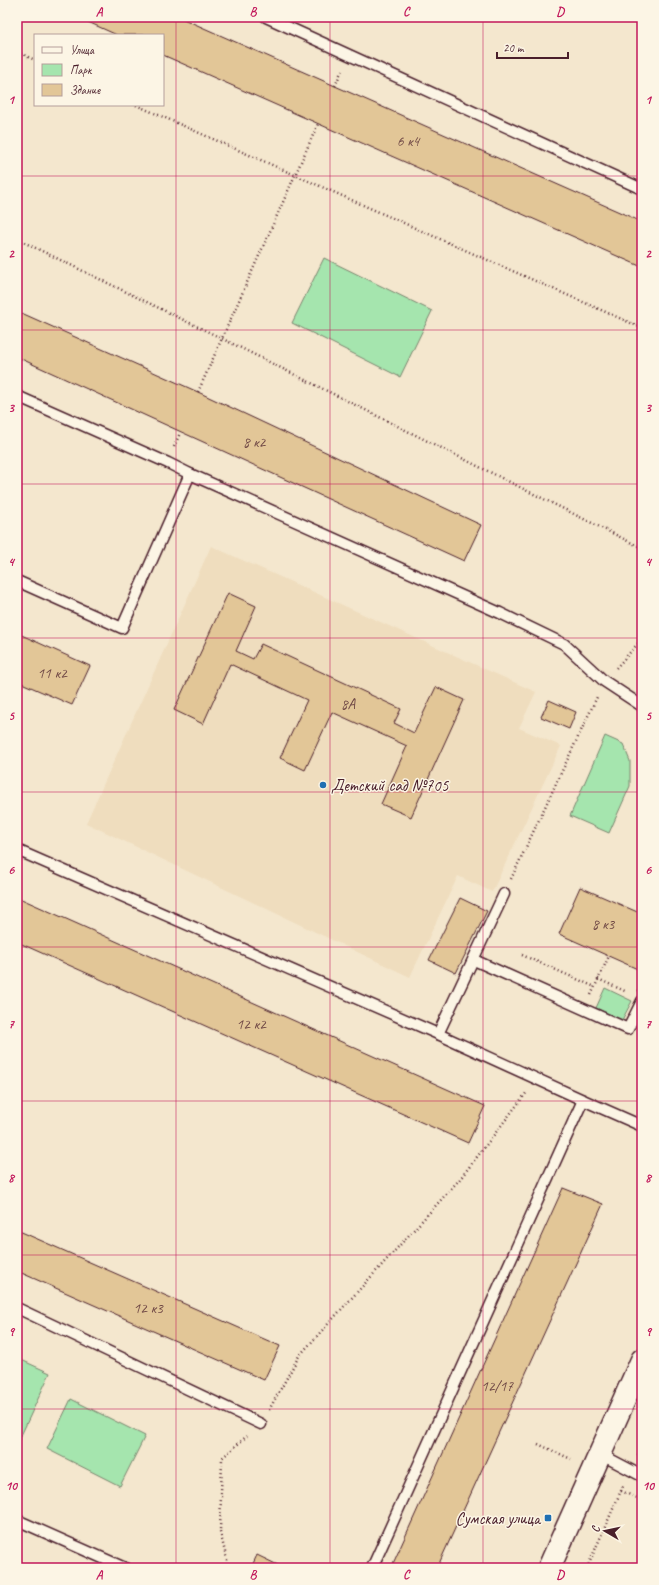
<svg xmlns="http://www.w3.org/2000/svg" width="659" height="1585" viewBox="0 0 659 1585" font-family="Caveat,sans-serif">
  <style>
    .built { fill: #efddbe }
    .green { fill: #a5e5ae; stroke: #78826c }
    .building { fill: #e2c697; stroke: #4a1f2b }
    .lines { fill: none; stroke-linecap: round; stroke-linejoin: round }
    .service-casing { stroke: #4a1f2b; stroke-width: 13 }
    .tertiary-casing { stroke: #4a1f2b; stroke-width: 25 }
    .path { stroke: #4a1f2b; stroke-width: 2.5; stroke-dasharray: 1 3; stroke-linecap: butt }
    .service { stroke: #fcf5e5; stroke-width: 10 }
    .tertiary { stroke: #fcf5e5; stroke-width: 22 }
    .grid { fill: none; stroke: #c2185b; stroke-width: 1; stroke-opacity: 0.55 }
    .poi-dot { fill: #1f6fb2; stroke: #fcf5e5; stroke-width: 1.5 }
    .labels { text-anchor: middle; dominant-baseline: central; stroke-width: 3; stroke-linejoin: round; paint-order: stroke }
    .number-label { font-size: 15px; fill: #704946 }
    .poi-label { font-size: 17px; fill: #4a1f2b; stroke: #fcf5e5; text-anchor: start }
    .neatline { fill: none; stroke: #c2185b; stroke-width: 1.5 }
    .grid-label { font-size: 13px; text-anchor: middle; font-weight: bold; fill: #c2185b }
  </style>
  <rect width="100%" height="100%" fill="#f4e7ce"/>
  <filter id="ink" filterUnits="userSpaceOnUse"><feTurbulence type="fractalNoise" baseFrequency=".025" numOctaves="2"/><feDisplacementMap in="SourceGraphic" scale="8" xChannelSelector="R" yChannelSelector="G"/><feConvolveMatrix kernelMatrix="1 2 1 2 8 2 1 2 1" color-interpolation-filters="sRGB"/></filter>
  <g filter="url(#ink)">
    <path class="built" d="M211,546L536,692L519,728L561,746L492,892L458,876L410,977L86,823Z"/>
    <g class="green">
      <path d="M324,258L432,311L400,377L292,323Z"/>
      <path d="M605,736L623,744L630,761V786L609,833L570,816Z"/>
      <path d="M605,988L632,1001L622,1020L596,1008Z"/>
      <path d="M17,1358L50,1373L18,1442H17Z"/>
      <path d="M71,1399L145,1436L120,1486L47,1449Z"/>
    </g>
    <g class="building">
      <path d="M77,17H179L308,74L642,222V267L163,55V35H117Z"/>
      <path d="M17,311L198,392L481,525L464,561L17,357Z"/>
      <path d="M228,593L256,606L236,651L253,659L261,644L401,709L394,723L414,733L436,687L464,700L411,817L381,804L407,746L332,712L305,770L280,758L307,700L230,664L203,724L174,710Z"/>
      <path d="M17,633L90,666L72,705L17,681Z"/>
      <path d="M549,700L576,712L569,729L541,717Z"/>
      <path d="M580,887L642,914V971L559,934Z"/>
      <path d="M17,897L485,1106L468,1143L17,942Z"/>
      <path d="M460,898L487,911L456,973L429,960Z"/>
      <path d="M642,983V993L638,991Z"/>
      <path d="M563,1188L603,1204L437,1568H391Z"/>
      <path d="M17,1230L280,1346L264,1380L17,1271Z"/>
      <path d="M257,1555L284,1568H251Z"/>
      <path d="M17,1561L34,1568H17Z"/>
    </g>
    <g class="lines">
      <g class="service-casing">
        <g id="service">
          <path d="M266,17L642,189"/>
          <path d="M17,396L168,463L190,474L500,613L564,644L604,681L642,706"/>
          <path d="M17,581L122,628L190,474"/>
          <path d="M19,851L438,1034L583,1100"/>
          <path d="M474,960L628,1029L642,1001"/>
          <path d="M438,1034L504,894"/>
          <path d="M17,1308L261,1424"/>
          <path d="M600,1454L642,1476"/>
          <path d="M17,1520L125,1568"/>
          <path d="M372,1568L583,1100L642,1126"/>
        </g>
      </g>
      <g class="tertiary-casing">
        <path id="tertiary" d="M549,1568L642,1360"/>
      </g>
      <g class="path">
        <path d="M17,52L35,60"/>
        <path d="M335,86L342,70"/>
        <path d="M136,105L642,328"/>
        <path d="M17,239L221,338L642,548"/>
        <path d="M198,392L318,124"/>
        <path d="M174,447L180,433"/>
        <path d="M616,668L642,639"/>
        <path d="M511,879L597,697"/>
        <path d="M522,955L595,987"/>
        <path d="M598,979L627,992"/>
        <path d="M591,995L609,956"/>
        <path d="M269,1410L299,1356L460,1179L527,1092"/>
        <path d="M538,1444L571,1459"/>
        <path d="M638,1455L642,1445"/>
        <path d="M621,1491L642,1500"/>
        <path d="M229,1568L220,1532L222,1458L247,1436"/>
        <path d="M587,1568L624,1484"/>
      </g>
      <use href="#service" class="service"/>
      <use href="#tertiary" class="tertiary"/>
    </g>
  </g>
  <path class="grid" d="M176,17V1568M330,17V1568M483,17V1568M17,176H642M17,330H642M17,484H642M17,638H642M17,792H642M17,947H642M17,1101H642M17,1255H642M17,1409H642"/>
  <g class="poi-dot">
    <circle cx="323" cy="785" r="4"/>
    <rect x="544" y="1514" width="8" height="8" rx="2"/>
  </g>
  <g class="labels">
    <g class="number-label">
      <text x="408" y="141">6 к4</text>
      <text x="254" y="442">8 к2</text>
      <text x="52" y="673">11 к2</text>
      <text x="348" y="704">8А</text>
      <text x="603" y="924">8 к3</text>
      <text x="251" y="1024">12 к2</text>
      <text x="148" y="1308">12 к3</text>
      <text x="497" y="1386">12/17</text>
    </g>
    <g class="poi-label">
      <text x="331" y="785">Детский сад №705</text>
      <text x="540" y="1518" text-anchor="end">Сумская улица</text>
    </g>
  </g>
  <rect width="659" height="1585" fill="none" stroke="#fcf5e5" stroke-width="44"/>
  <rect x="34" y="34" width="130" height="72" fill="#fcf5e5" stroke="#b59f9b"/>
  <rect x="42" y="47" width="20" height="6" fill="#fcf5e5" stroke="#b59f9b"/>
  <text x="70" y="54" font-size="12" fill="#4a1f2b">Улица</text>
  <rect x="42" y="64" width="20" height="12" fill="#a5e5ae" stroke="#b59f9b"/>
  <text x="70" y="74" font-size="12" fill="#4a1f2b">Парк</text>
  <rect x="42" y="84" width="20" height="12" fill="#e2c697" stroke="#b59f9b"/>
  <text x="70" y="94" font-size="12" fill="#4a1f2b">Здание</text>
  <g transform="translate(605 1531) rotate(279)" stroke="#fcf5e5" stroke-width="3" paint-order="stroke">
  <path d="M0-3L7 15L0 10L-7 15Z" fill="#4a1f2b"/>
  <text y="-6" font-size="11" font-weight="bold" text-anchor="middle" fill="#4a1f2b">С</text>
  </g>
  <path d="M497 52v6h71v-6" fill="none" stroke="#4a1f2b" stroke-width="2"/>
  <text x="503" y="52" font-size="12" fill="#4a1f2b" stroke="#fcf5e5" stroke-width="3" paint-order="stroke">20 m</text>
  <rect x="22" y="22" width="615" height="1541" class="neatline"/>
  <g class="grid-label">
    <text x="99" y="16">A</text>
    <text x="253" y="16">B</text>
    <text x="406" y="16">C</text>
    <text x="560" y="16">D</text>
    <text x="11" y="104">1</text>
    <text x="648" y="104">1</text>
    <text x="11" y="258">2</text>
    <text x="648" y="258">2</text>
    <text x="11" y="412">3</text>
    <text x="648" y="412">3</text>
    <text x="11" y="566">4</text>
    <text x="648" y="566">4</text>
    <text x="11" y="720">5</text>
    <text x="648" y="720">5</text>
    <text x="11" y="874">6</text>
    <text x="648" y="874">6</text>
    <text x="11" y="1028">7</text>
    <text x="648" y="1028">7</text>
    <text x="11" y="1182">8</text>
    <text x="648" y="1182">8</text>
    <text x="11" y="1336">9</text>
    <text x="648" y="1336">9</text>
    <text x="11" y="1490">10</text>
    <text x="648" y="1490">10</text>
    <text x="99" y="1579">A</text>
    <text x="253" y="1579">B</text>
    <text x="406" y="1579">C</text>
    <text x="560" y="1579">D</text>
  </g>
</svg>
